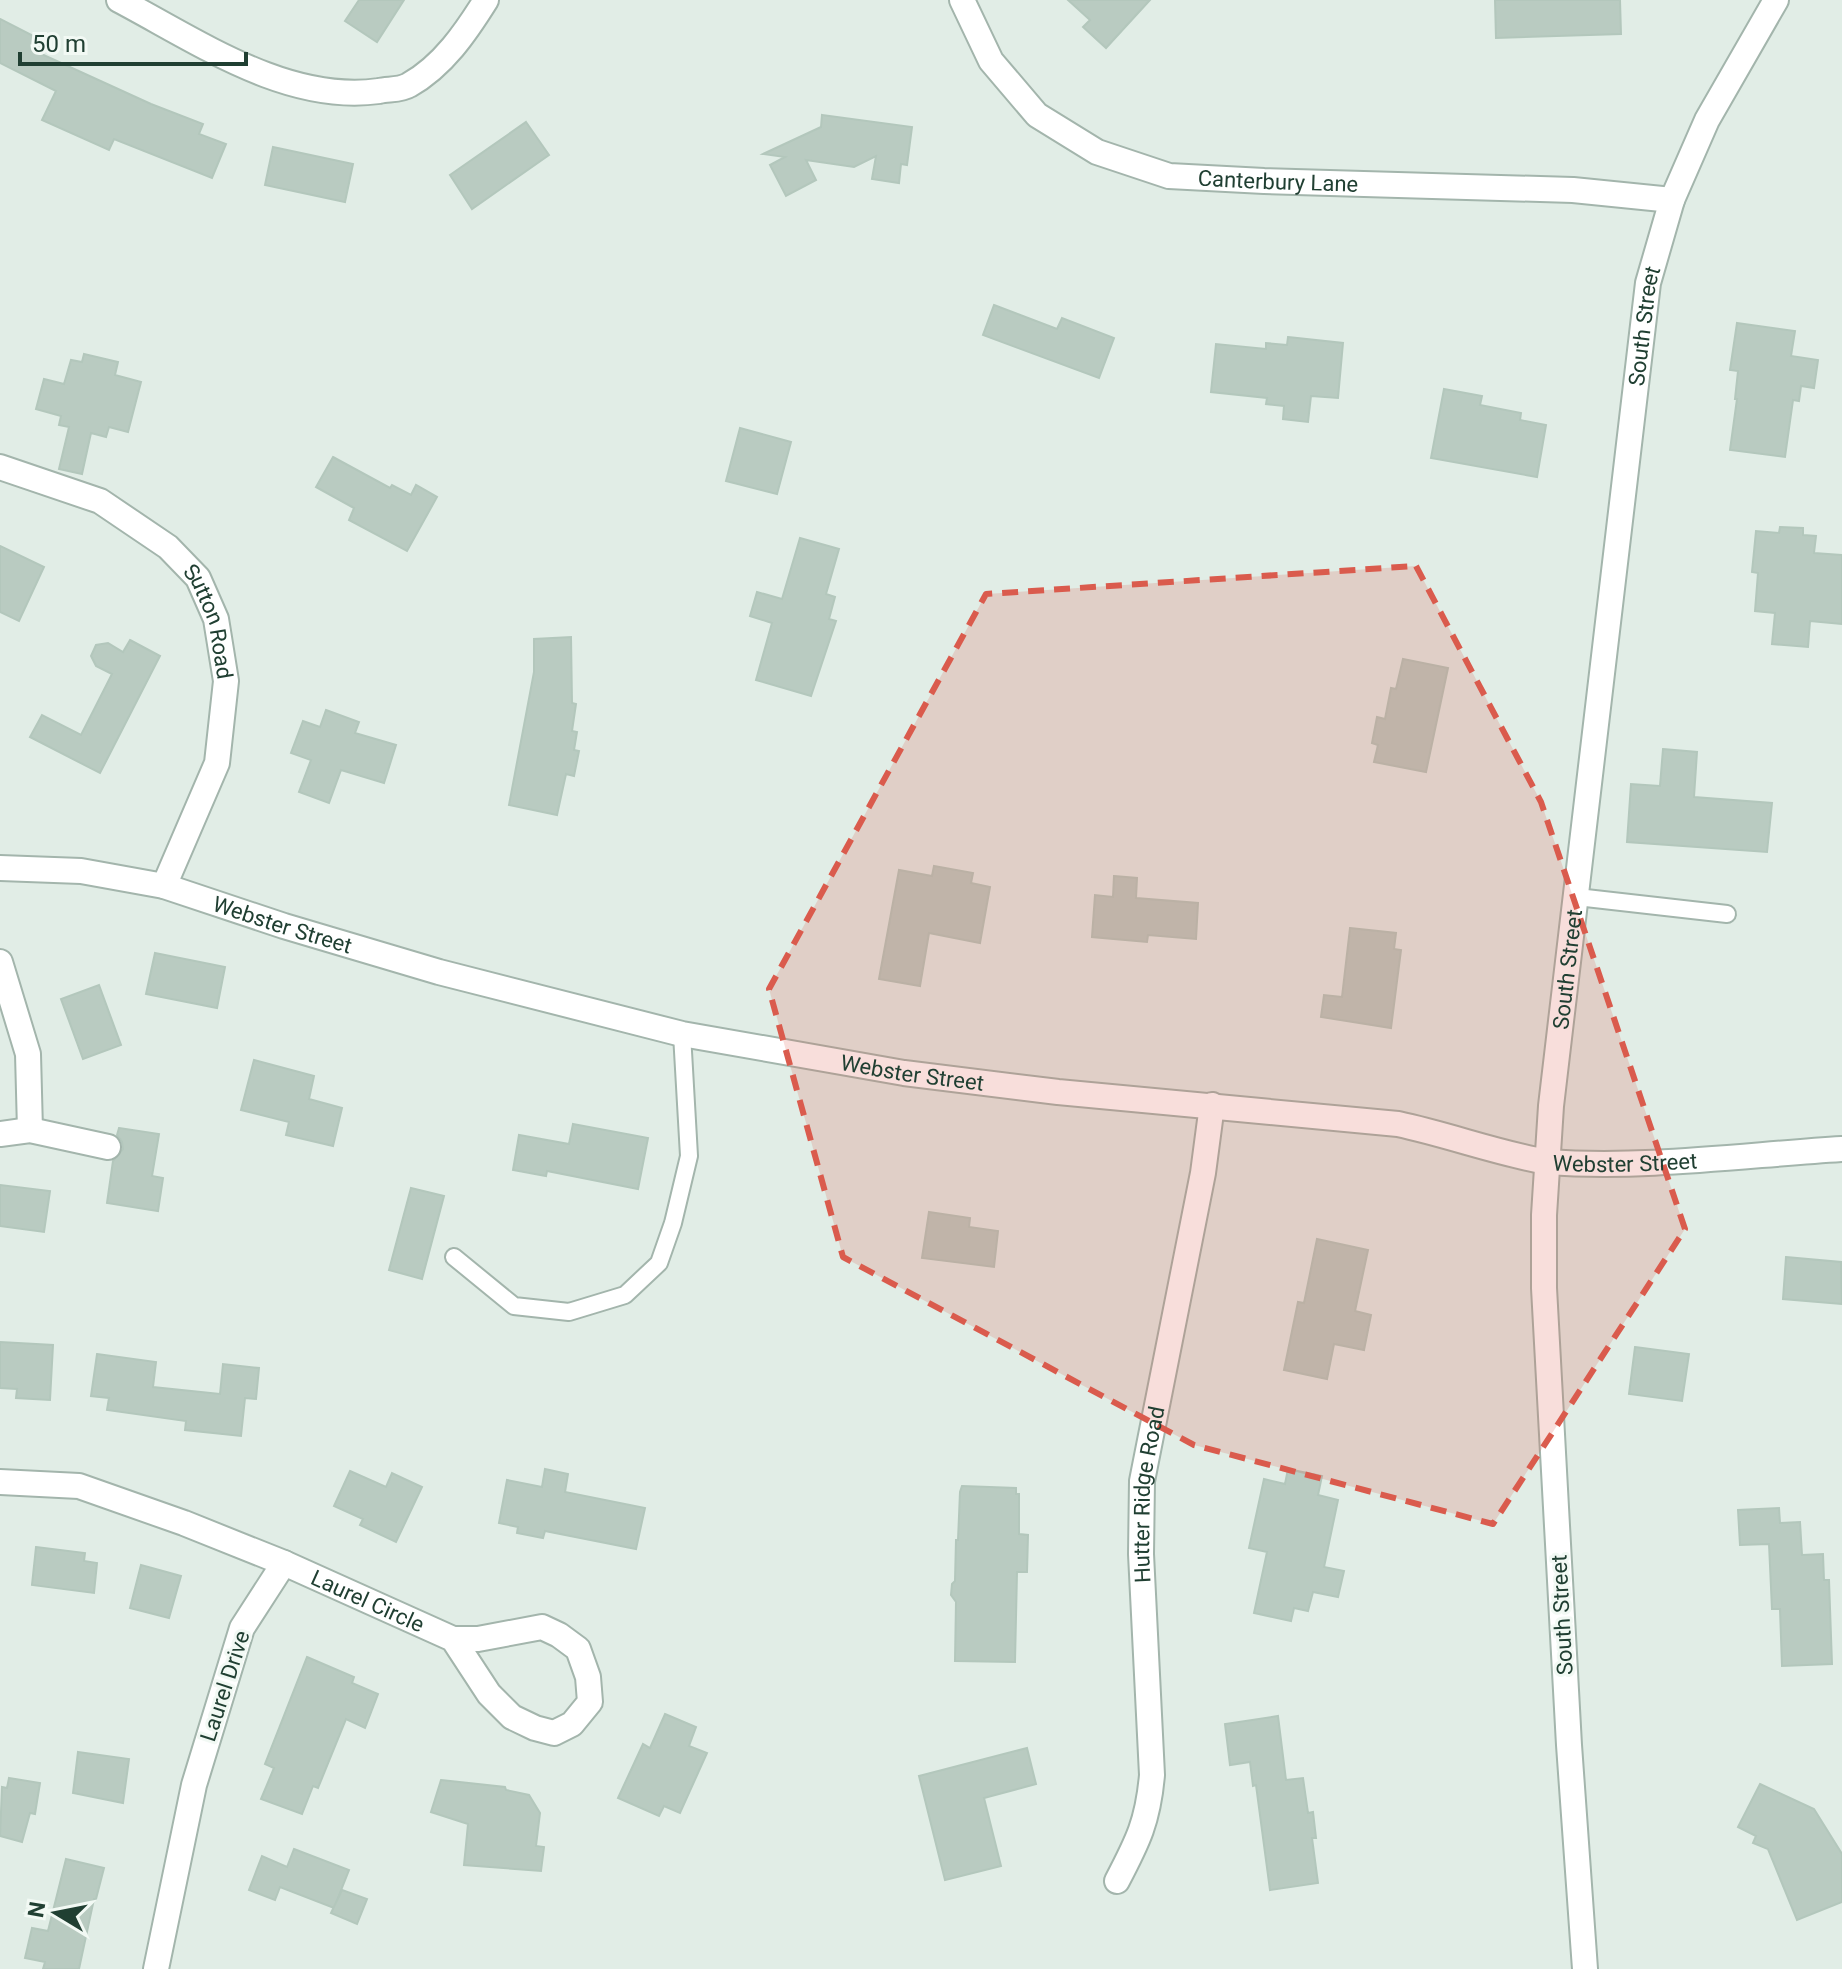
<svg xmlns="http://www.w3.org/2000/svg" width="1842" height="1969" viewBox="0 0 1842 1969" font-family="Roboto,sans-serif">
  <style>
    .building { fill: #b9cbc1; stroke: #b3c7bc; stroke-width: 2 }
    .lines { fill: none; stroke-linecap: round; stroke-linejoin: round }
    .service-casing { stroke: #a3b5ac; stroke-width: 20 }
    .minor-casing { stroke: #a3b5ac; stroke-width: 28 }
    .tertiary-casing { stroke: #a3b5ac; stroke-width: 28 }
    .service { stroke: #fff; stroke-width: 16 }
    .minor { stroke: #fff; stroke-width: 24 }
    .tertiary { stroke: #fff; stroke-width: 24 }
    .marked { fill: #da5b4d; fill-opacity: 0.2; stroke: #da5b4d; stroke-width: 6; stroke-dasharray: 16 10; stroke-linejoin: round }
    .labels { text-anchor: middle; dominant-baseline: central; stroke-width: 6; stroke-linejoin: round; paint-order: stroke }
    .street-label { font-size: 22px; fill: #203f32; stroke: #f2f9f4 }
  </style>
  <rect width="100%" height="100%" fill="#e1ede6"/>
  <g class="building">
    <path d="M359,0H404L377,42L345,21Z"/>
    <path d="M1068,0H1150L1106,48L1083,27L1090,20Z"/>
    <path d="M1495,0H1620L1621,34L1496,38Z"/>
    <path d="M0,19L43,41L37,52L151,104L203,124L199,134L226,144L212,178L114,139L109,150L42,120L56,91L0,63Z"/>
    <path d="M822,115L912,127L907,165L901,164L899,183L872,179L876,156L854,167L806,160L816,180L786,196L770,165L785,157L763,154L821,127Z"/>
    <path d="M526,122L549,155L472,209L450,175Z"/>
    <path d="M273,147L353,164L345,202L265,185Z"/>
    <path d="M994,305L1057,329L1062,318L1114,338L1099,378L983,335Z"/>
    <path d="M1737,323L1795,331L1791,356L1818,360L1814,388L1801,386L1799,401L1793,400L1785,457L1730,450L1737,399H1735L1738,371L1730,370Z"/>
    <path d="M1288,337L1343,343L1338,398L1311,396L1308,422L1283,419L1284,406L1266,404L1267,398L1211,392L1216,344L1266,349V343L1287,345Z"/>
    <path d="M84,354L118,362L115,375L141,382L128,432L109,427L106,437L91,433L82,474L59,469L69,427L59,425L61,416L36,409L44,379L64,384L71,360L82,362Z"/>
    <path d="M1444,389L1482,396L1480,405L1521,413L1520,420L1546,425L1537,477L1431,458Z"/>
    <path d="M740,428L791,442L777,494L726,481Z"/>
    <path d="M333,457L390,488L392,485L411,495L416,485L437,497L407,551L349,520L354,508L316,487Z"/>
    <path d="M1780,527L1803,528V535L1816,536L1814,553L1842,555V624L1810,621L1808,647L1772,644L1775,613L1755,611L1758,573L1752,572L1756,531L1779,533Z"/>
    <path d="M800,538L839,549L826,594L835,597L829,619L836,621L811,696L756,680L772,623L750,616L757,592L782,599Z"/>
    <path d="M0,546L44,567L19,621L0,612Z"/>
    <path d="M571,637L572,703L576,704L572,731L577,732L574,750L579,751L574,776L566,774L557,815L509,805L534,672V639Z"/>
    <path d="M130,640L160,656L100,773L30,737L42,715L81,735L112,674L96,666L91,656L96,645L108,643L123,652Z"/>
    <path d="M1403,659L1448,668L1426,772L1374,762L1378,745L1372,743L1377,717L1385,719L1391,688L1396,689Z"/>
    <path d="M326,710L359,722L355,733L396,745L384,783L341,770L329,803L299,792L311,760L291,753L303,721L320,727Z"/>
    <path d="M1663,749L1697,752L1694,797L1772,803L1767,852L1627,842L1631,784L1660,786Z"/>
    <path d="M934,866L973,873L971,883L990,887L980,943L929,933L920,986L879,979L899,870L932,876Z"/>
    <path d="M1114,876L1137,878L1136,898L1198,903L1196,939L1148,935L1147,942L1092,937L1095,895L1113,897Z"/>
    <path d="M1350,928L1396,933L1394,949L1401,950L1391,1028L1321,1017L1324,995L1342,997Z"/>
    <path d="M155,953L225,967L217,1008L146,994Z"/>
    <path d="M99,985L121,1045L83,1059L61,999Z"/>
    <path d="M254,1060L314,1076L309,1099L342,1108L333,1146L286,1135L289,1122L241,1110Z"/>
    <path d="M573,1124L648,1138L638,1189L547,1171L546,1176L513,1170L519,1135L569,1144Z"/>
    <path d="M119,1128L159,1134L152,1176L163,1178L158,1211L107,1203L113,1161L123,1149L122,1142L117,1135Z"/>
    <path d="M0,1185L50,1191L44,1232L0,1226Z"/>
    <path d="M411,1188L444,1196L422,1279L389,1270Z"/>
    <path d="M929,1212L970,1218L969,1227L998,1231L994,1267L922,1258Z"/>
    <path d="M1317,1239L1368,1250L1355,1311L1371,1315L1364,1350L1334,1344L1327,1379L1284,1370L1298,1302L1304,1303Z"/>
    <path d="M1786,1257L1841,1262L1842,1304L1783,1299Z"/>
    <path d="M0,1342L53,1345L50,1400L16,1398L17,1389L0,1388Z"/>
    <path d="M1635,1347L1689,1354L1682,1401L1629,1394Z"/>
    <path d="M97,1354L156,1362L153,1387L220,1394L223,1364L259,1368L256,1399L245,1398L241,1436L185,1430L186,1421L107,1410L109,1398L91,1396Z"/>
    <path d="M545,1469L568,1474L565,1492L645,1508L636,1549L545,1531L543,1538L517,1533L518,1527L499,1523L507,1480L542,1487Z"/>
    <path d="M1288,1469L1322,1476L1318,1495L1338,1500L1324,1567L1344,1571L1338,1597L1313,1592L1308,1611L1294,1608L1291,1621L1254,1613L1267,1552L1249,1548L1264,1479L1285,1484Z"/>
    <path d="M350,1471L386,1487L392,1473L422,1487L396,1542L360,1525L363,1519L334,1506Z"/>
    <path d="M962,1486L1016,1488V1494H1019V1534L1028,1535L1027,1572H1017L1015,1662L955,1661L956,1602L951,1595L952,1584L955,1581L956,1540H958L960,1492Z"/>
    <path d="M1779,1508L1780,1523L1800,1522L1802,1555L1823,1554L1824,1580H1829L1832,1664L1782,1666L1780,1609H1772L1769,1544L1740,1545L1738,1510Z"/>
    <path d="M36,1547L85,1553L84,1561L97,1563L94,1593L32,1585Z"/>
    <path d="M141,1565L181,1576L169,1618L130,1608Z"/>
    <path d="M307,1657L354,1677L352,1683L378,1694L365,1728L346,1719L318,1788L313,1786L302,1814L261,1799L274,1768L265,1764Z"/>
    <path d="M665,1714L696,1727L689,1746L707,1753L680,1813L664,1806L659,1816L618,1798L643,1744L650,1748Z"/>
    <path d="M1278,1716L1286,1780L1303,1778L1308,1813L1313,1812L1316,1838H1312L1318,1883L1270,1890L1256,1785L1253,1786L1250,1762L1230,1765L1225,1724Z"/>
    <path d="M1027,1748L1036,1784L984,1798L1001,1866L945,1880L919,1776Z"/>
    <path d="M78,1752L129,1759L123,1803L73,1793Z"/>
    <path d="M9,1778L40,1783L35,1814L30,1813L22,1842L0,1836L2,1787L7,1788Z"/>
    <path d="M441,1780L505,1787L506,1790L529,1795L540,1813L536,1846L544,1847L541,1871L464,1865L468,1824L431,1812Z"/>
    <path d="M1760,1784L1814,1809L1842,1854V1902L1797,1920L1768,1849L1753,1843L1756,1836L1738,1827Z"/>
    <path d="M294,1849L349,1870L334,1908L280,1887L275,1900L249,1890L262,1856L287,1867Z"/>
    <path d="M66,1859L104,1868L96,1899H94L79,1969H43L45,1962L25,1958L32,1928L48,1931Z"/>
    <path d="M342,1890L367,1899L357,1924L331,1913Z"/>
  </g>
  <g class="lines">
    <g class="service-casing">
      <g id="service">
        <path d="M1577,897L1727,914"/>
        <path d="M454,1257L514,1306L569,1312L625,1295L659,1263L673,1223L689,1156L682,1034"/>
      </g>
    </g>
    <g class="minor-casing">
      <g id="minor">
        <path d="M119,0C197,41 287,104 379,91C389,89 401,90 409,85C443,66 466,32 486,0"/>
        <path id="s1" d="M962,0L991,61L1037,115L1097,152L1169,176L1264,181L1573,190L1672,200"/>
        <path id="s2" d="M0,467L100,501L168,547L198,578L216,619L226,681L217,763L164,886"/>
        <path d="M0,962L28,1054L30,1130"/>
        <path d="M0,1134L30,1130L108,1147"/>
        <path id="s3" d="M1547,1162C1646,1169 1744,1155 1842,1149"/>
        <path d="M0,1482L79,1486L184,1523L284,1563L242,1628L194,1785L156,1969"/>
        <path id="s4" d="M284,1563L453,1639L489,1694L512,1717L535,1728L554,1733L572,1724L590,1702L588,1677L578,1649L559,1635L542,1627L478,1639H453"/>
        <path id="s5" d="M1117,1881C1138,1841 1148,1821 1152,1775L1141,1554L1142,1481L1203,1173L1212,1105"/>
      </g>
    </g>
    <g class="tertiary-casing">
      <g id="tertiary">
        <path id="s6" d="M0,868L81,871L164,886L284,926L439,972L682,1034L904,1073L1058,1092L1398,1124C1449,1135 1497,1153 1547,1162"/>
        <path id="s7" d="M1585,1969L1569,1745L1544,1288V1215L1551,1106L1648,283L1672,200L1707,120L1776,0"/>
      </g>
    </g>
    <use href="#service" class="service"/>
    <use href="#minor" class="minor"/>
    <use href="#tertiary" class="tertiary"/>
  </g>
  <path class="marked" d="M1416,566L1541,802L1685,1229L1493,1524L1194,1445L843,1257L769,989L986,594Z"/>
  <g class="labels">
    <g class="street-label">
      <text stroke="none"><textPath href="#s1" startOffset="394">Canterbury Lane</textPath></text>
      <text stroke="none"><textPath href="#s7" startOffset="1650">South Street</textPath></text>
      <text stroke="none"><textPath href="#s2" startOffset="276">Sutton Road</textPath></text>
      <text stroke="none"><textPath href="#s6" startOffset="290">Webster Street</textPath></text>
      <text stroke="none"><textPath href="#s7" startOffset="1002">South Street</textPath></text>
      <text stroke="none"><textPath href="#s6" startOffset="938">Webster Street</textPath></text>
      <text stroke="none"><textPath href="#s3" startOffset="78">Webster Street</textPath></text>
      <text stroke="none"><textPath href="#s5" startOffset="394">Hutter Ridge Road</textPath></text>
      <text stroke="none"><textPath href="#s4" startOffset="92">Laurel Circle</textPath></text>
      <text transform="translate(1562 1615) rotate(-93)">South Street</text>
      <text transform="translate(225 1686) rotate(-72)">Laurel Drive</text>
    </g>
  </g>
  <g transform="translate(56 1913) rotate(280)" stroke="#f2f9f4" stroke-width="6" paint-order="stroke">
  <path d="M0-6L14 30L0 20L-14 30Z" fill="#203f32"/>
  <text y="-12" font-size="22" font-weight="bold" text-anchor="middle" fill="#203f32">N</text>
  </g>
  <path d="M20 52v12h226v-12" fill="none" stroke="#203f32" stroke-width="4"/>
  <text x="32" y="52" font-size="24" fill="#203f32" stroke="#f2f9f4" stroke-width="6" paint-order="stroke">50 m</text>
</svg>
